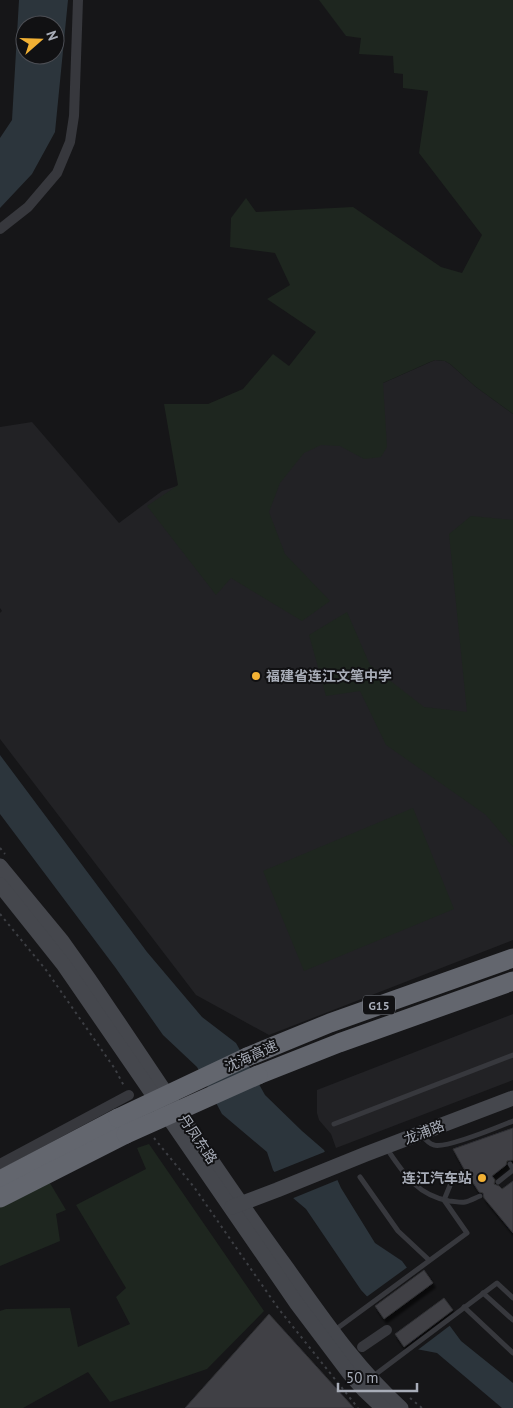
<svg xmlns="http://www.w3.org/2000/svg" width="513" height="1408" viewBox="0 0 513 1408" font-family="'PT Sans','Noto Sans SC',sans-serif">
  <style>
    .built { fill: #222225 }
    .green { fill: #1e261f }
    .water { fill: #2c353c; fill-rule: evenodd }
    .pier { fill: #161618 }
    .building { fill: #404145; stroke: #303034; filter: url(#shadow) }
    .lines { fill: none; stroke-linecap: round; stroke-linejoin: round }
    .path { stroke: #3d3f44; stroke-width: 2; stroke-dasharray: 2.5 4; stroke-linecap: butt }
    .lane { stroke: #37383d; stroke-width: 5 }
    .street { stroke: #37383d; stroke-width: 10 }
    .secondary { stroke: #45474d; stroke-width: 15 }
    .highway { stroke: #63666e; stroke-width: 19 }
    .highway-bridge { stroke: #63666e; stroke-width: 19 }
    .poi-dot { fill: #f2b134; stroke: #111113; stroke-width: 2 }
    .labels { text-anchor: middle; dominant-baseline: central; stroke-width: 4; stroke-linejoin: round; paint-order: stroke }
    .shield { fill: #111113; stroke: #7b7e86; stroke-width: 1 }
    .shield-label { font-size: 12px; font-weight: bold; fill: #a8adb8 }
    .poi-label { font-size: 14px; font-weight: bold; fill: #a8adb8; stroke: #111113; text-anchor: start }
    .street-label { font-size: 14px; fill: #a8adb8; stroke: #111113 }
  </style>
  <defs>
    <filter id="shadow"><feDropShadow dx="2.5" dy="4.5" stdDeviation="1" flood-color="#0009"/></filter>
  </defs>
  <rect width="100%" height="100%" fill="#161618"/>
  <g class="built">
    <path d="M435,360L445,361L450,364L476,387L513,414V940L269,1035L196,995L0,739V613L2,611L0,608V427L32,422L119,523L162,491L293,447L383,383Z"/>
    <path d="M513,1014V1080L336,1148L331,1134L319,1120L317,1113V1090Z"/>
  </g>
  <g class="green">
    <path d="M319,0H513V414L476,387L450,364L445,361L435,360L430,362L383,383L387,447L381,457L364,459L340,446L321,445L304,453L280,483L269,512L285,554L330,601L302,621L231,578L216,595L147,506L178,485L164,404H208L243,389L273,354L289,366L316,332L267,299L290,285L275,253L230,247L231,218L246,198L256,212L353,207L441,267L462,273L482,235L419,153L428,91L403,88V74L394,73L393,56L359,54L361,38L346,36Z"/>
    <path d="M471,516L513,520V847L486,815L386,745L360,691L326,696L309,635L347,612L370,665L424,707L467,712L449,534Z"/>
    <path d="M413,808L454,909L304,971L263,871Z"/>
    <path d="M149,1144L264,1311L207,1369L110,1402L88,1372L23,1408H0V1311L6,1309L70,1308L78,1347L130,1324L116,1297L126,1288L76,1205L146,1169L137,1148Z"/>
    <path d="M32,1153L66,1210L56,1214L60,1241L0,1266V1170Z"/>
  </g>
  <g class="water">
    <path d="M19,0H68L55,132L32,174L0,208V138L12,120ZM25,25H55V55H25Z"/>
    <path d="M0,755L147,952L202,1017L236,1043L265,1095L302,1131L324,1150L341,1188L375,1243L402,1261L461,1341L513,1383V1408H502L437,1353L416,1349L361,1290L306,1209L293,1198L273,1170L267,1152L222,1114L197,1067L163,1035L115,967L0,814Z"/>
  </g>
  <g class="pier">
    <path d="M327,1151L340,1179L291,1199L272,1173Z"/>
    <path d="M409,1266L452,1324L415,1352L365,1298Z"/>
  </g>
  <g class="building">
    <path d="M513,1128V1160L507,1161L506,1165L492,1176L495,1180L494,1184L499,1186L502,1189L513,1181V1233L484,1198L483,1193L479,1192L468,1175V1171L464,1169L453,1149Z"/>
    <path d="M424,1270L433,1283L384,1319L375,1306Z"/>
    <path d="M444,1298L453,1310L404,1347L395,1334Z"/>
    <path d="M269,1314L354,1408H185Z"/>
  </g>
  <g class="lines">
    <g class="path">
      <path d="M0,848L5,854"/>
      <path d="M0,914L46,970L115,1069L124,1086"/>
      <path d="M154,1138L194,1187L278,1308L358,1408"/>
      <path d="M410,1398L422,1408"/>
    </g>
    <g class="lane">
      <path d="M334,1124L513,1055"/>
      <path d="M422,1135C425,1139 429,1144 434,1145C446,1149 498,1127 513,1121"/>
      <path d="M387,1149C404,1174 417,1195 449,1201C454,1201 460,1203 465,1202C470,1201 475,1198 480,1196"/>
      <path d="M510,1164L513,1169"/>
      <path d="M360,1177L398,1231L429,1260"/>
      <path d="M498,1182L513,1170"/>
      <path d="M444,1200L451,1183L464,1173"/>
      <path d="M483,1293L513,1320"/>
      <path d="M464,1307L513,1353"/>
      <path d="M335,1330L467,1233L444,1200"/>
      <path d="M372,1377L497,1283L513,1298"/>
    </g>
    <g class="street">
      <path d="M0,229L28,207L57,173L70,142L74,116L78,0"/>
      <path d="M0,1164L129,1095"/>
      <path d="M362,1347L387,1330"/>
    </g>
    <g class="secondary">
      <path d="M0,866L62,941L89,979C154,1074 216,1171 284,1264C320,1314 355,1367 401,1408"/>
      <path d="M0,885L63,964L297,1304L349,1373L364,1390L383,1408"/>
      <path d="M232,1207L277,1190L366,1154L513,1098"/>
    </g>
    <g class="highway">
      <path d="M247,1057L330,1023L513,958"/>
      <path d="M258,1075L339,1043L513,981"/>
      <path d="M0,1180L118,1118"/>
      <path d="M0,1198L126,1134"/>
    </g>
    <g class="highway-bridge">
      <path d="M118,1118L247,1057"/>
      <path d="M126,1134L258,1075"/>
    </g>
  </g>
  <g class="poi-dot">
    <circle cx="256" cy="676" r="5"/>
    <circle cx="482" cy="1178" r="5"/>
  </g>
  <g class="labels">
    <rect class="shield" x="363" y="995.5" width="32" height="19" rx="4"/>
    <g class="shield-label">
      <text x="379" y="1005">G15</text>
    </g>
    <g class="poi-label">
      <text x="266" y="676">福建省连江文笔中学</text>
      <text x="472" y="1178" text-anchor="end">连江汽车站</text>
    </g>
    <g class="street-label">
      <text transform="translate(251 1056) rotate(-24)">沈海高速</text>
      <text transform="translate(424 1132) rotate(-21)">龙浦路</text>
      <text transform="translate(198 1139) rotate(56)">丹凤东路</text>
    </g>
  </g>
  <g transform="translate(40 40) rotate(70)"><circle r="24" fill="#111113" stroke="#4d4f55"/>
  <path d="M0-4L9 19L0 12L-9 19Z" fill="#f2b134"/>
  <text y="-8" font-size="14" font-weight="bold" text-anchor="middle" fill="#a8adb8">N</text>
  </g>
  <path d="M338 1383v8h79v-8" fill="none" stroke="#a8adb8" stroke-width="2.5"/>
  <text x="346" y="1383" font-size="15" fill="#a8adb8" stroke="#111113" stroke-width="4" paint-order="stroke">50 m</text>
</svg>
